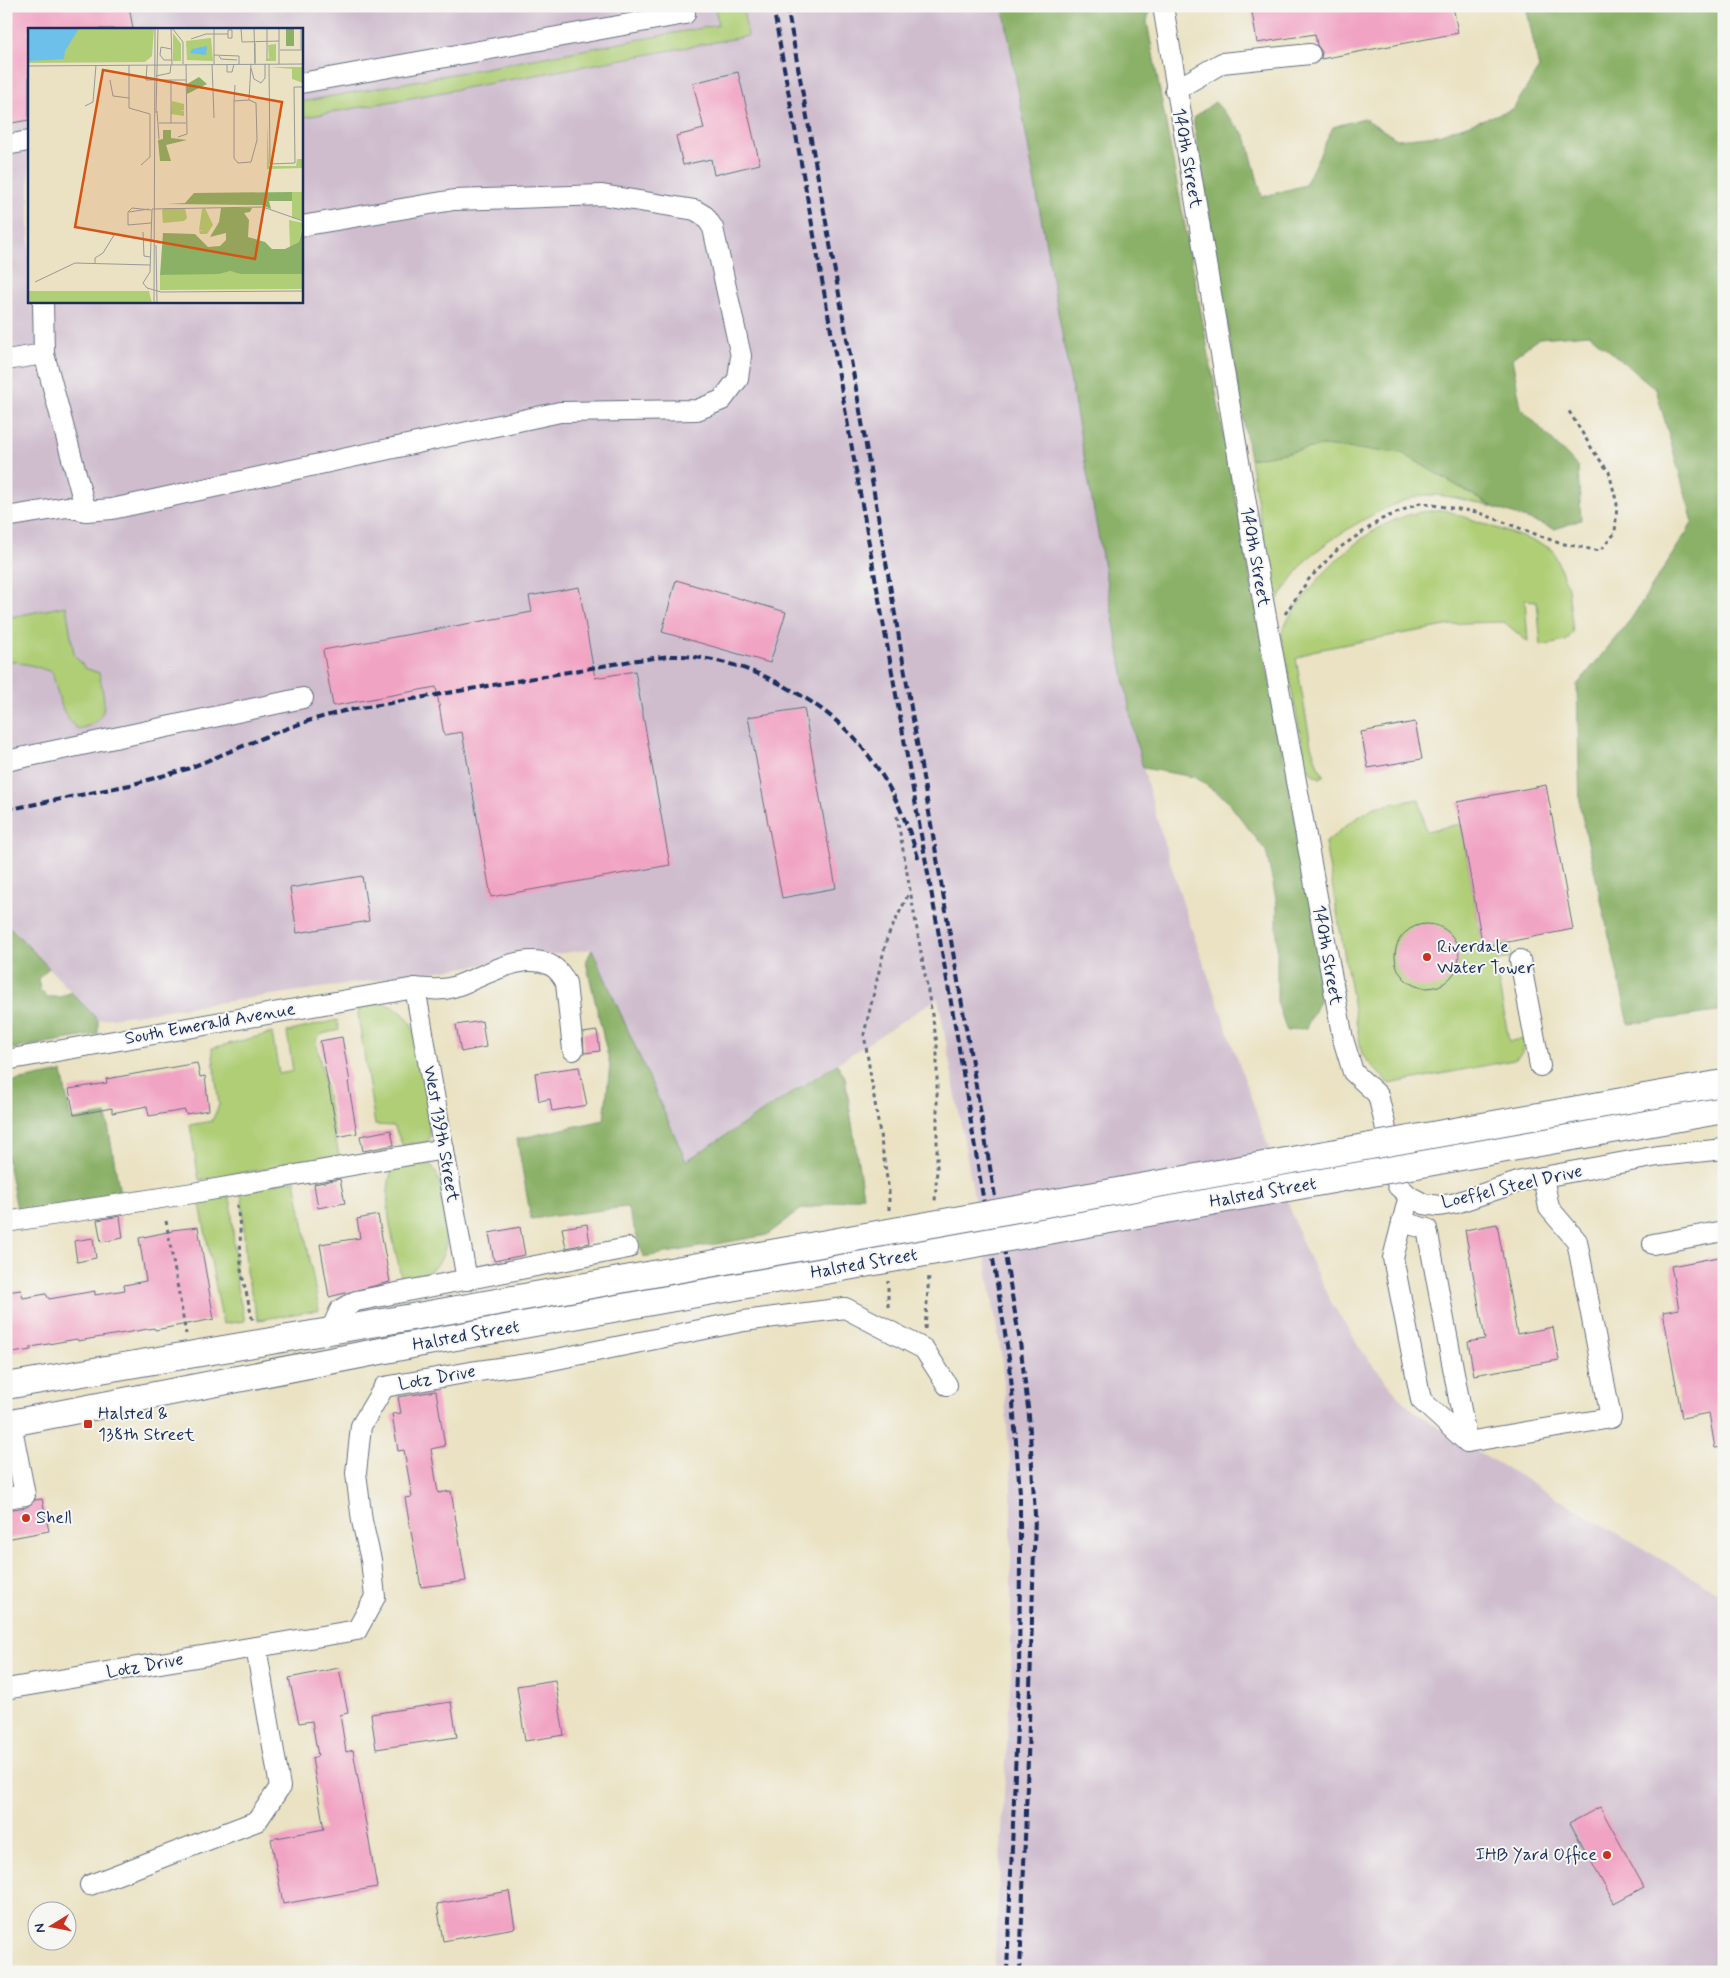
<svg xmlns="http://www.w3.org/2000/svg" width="1730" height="1978" viewBox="0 0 1730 1978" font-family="Mynerve,sans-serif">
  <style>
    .industrial { fill: #cfbdce; fill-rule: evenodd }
    .green { fill: #afce76; stroke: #657e6a }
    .forest { fill: #8bb167; stroke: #537062 }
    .building { fill: #f1a3c3 }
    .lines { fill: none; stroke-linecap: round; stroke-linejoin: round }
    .minor-casing { stroke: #636e81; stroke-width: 22 }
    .major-casing { stroke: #636e81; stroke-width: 28 }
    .path { stroke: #636e81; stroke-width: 3; stroke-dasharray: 4 4; stroke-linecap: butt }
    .minor { stroke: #fff; stroke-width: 20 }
    .major { stroke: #fff; stroke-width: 26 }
    .rail { stroke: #1b2f5e; stroke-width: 4; stroke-dasharray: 8 4; stroke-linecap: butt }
    .major-bridge-casing { stroke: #636e81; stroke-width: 28; stroke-linecap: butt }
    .major-bridge { stroke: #fff; stroke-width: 26 }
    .poi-dot { fill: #c8321e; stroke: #f6f6f2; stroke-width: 2 }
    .labels { text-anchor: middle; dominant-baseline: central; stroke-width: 4; stroke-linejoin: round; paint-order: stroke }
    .street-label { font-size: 18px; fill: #1b2f5e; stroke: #f6f6f2 }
    .poi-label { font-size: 18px; fill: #1b2f5e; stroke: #f6f6f2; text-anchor: start }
    .inset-road { fill: none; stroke: #979a9a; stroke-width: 1 }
    .view { fill: #d45514; fill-opacity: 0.15; stroke: #d45514; stroke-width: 2.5 }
    .inset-edge { fill: none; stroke: #1b2f5e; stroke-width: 2.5 }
  </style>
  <rect width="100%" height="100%" fill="#f6f6f2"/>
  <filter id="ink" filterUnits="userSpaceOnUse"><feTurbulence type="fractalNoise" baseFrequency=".02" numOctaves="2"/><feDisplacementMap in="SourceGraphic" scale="10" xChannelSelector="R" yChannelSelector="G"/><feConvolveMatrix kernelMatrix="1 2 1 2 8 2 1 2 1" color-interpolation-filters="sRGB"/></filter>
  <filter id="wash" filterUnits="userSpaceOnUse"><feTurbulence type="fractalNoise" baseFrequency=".0096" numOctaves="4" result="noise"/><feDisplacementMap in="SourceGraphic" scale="20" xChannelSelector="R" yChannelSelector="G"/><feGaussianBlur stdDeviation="1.12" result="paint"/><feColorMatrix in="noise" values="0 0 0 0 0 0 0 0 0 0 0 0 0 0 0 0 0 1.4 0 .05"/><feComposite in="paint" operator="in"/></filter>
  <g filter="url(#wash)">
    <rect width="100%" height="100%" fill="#eae2c2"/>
    <path class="industrial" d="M6,6H1003L1134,734L1157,819L1185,910L1303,1245L1332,1304L1364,1354L1405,1404L1443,1431L1724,1596V1972H994L1011,1672V1472L1001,1352L986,1262L938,998L686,1161L592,949L98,1020L6,923ZM29,29H301V301H29Z"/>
    <g class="green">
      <path d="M715,6H742L748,36L301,118V102L718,25Z"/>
      <path d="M1322,446L1402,453L1493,507C1472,502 1451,495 1429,495C1400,495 1334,535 1312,555C1299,567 1286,588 1275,603L1250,459Z"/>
      <path d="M1445,510L1542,544L1553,550L1568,588L1573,632L1566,641L1541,646L1537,601L1525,600L1528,642L1504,622L1463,623L1373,639L1312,651L1296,659L1311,745L1318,766L1324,775L1320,778L1311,773L1305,759L1281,635C1287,617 1299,603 1311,588C1340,554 1371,525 1415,513C1424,511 1436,511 1445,510Z"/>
      <path d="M66,606L74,654L85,668L99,673C104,699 113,722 78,729C60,716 58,691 52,672L34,666L6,660V618Z"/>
      <path d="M1419,799L1426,831L1461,824L1483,947L1508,942L1511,957L1495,963L1509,1041L1525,1039C1525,1049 1523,1054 1514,1060L1389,1084L1362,1055L1325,843L1349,823L1374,807Z"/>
      <path d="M382,1003C392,1006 401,1010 408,1019C423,1041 428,1109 430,1138L427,1142L403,1146L394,1126L375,1125L358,1015L359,1008Z"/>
      <path d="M337,1020L339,1030L322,1034L316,1040L340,1161L274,1173L265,1169L199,1180L190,1125L212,1121L219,1105L212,1048L272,1033L279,1074L293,1071L287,1032Z"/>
      <path d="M423,1161C426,1162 430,1163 432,1166C441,1176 447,1216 447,1229C447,1239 445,1251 441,1259C434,1273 415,1277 402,1282C395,1244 379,1201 394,1164Z"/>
      <path d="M295,1180L319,1310L258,1320L246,1272L242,1198L237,1190Z"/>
      <path d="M227,1195L231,1203L237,1288L245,1321L223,1324L199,1199Z"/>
    </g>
    <g class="forest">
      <path d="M1003,6H1150L1147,22L1314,920L1320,998L1306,1028L1287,1031L1277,1002V903L1266,851L1225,798L1194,777L1143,768L1134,734Z"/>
      <path d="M1526,6H1724V1011L1629,1024L1580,807L1577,685L1631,619L1693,522L1656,389L1589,334L1539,338L1512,358L1521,408L1578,467L1581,520L1555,529L1493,507L1402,453L1322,446L1250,459L1193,118L1215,102L1246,136L1262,197L1305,185L1333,127L1364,118L1397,139L1438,135L1513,109L1539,68Z"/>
      <path d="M6,923L49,968L38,979L40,990L47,997H61L71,992L98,1020V1034L6,1050Z"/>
      <path d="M592,949L686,1161L837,1064L845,1077L863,1196L800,1210L767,1235L644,1257L627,1207L531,1219L517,1139L604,1120L610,1065L586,962Z"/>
      <path d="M62,1072L71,1120L106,1114L120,1194L18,1214L6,1152V1083Z"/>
    </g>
    <g id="blocks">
      <g class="building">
        <path d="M6,6H129L133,29H29V120L6,124Z"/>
        <path d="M1251,6H1453L1458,33L1321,59L1322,52L1317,45L1315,34L1257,43Z"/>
        <path d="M738,72L760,164L714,175L711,159L683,165L676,136L704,129L693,83Z"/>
        <path d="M676,580L786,612L770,663L662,632Z"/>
        <path d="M579,587L595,678L635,671L670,865L491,897L462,732L444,735L436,687L333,706L323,650L532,612L529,596Z"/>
        <path d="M804,708L836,888L782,898L748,717Z"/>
        <path d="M1415,722L1422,759L1368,768L1361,732Z"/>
        <path d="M1546,785L1573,929L1483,947L1457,802Z"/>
        <path d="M362,876L369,921L297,933L290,888Z"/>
        <circle cx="1427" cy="956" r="32"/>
        <path d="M482,1021L486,1047L461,1052L456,1025Z"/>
        <path d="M597,1031L600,1051L584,1053L583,1033Z"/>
        <path d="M342,1037L350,1082H348L357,1133L338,1137L320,1041Z"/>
        <path d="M197,1063L200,1077L205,1076L209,1110L186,1114L185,1110L149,1116L147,1106L112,1113V1108L74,1115L69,1089L107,1083L106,1079Z"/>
        <path d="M579,1067L587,1105L552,1111L550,1099L539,1101L535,1073Z"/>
        <path d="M391,1130L394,1145L363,1151L360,1136Z"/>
        <path d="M340,1179L345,1203L318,1208L314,1184Z"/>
        <path d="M378,1215L390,1282L329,1297L320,1244L360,1238L357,1219Z"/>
        <path d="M120,1216L123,1238L101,1242L97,1220Z"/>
        <path d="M587,1224L590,1243L566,1248L562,1228Z"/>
        <path d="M1497,1224L1517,1334L1553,1327L1559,1360L1474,1375L1468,1342L1485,1339L1465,1230Z"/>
        <path d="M198,1227L214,1319L155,1330L154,1328L78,1341L77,1339L31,1347V1350L6,1354V1292L21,1290L23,1298L46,1294L49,1299L95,1291V1295L125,1290L124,1285L146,1281L139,1238L172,1231V1230Z"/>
        <path d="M520,1227L525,1255L494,1261L489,1233Z"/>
        <path d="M93,1238L96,1258L77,1262L74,1241Z"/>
        <path d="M1724,1256V1447L1715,1448L1709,1413L1682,1418L1663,1312L1679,1309L1671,1266Z"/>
        <path d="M436,1391L445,1446L431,1449L438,1493L451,1491L466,1581L421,1587L405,1498L412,1497L404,1450L398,1451L392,1414L401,1413L398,1397Z"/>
        <path d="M42,1499L49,1531L6,1539V1510L27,1507L35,1500Z"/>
        <path d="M339,1668L348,1713L340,1715L346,1752L353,1750L377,1887L283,1904L271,1839L324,1829L312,1758L318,1756L312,1721L299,1723L289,1678Z"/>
        <path d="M555,1680L564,1735L525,1741L517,1686Z"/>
        <path d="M451,1702L457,1737L376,1749L371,1714Z"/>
        <path d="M1600,1807L1644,1887L1614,1903L1570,1823Z"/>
        <path d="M509,1891L515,1928L443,1941L437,1904Z"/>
      </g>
    </g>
  </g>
  <g filter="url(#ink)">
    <use href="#blocks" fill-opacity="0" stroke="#636e81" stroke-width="1"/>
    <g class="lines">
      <g class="minor-casing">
        <g id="minor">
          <path d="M1163,6L1254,551L1343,1039L1353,1072L1378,1095L1385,1124L1392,1168L1398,1186L1409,1196L1424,1204L1439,1206L1456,1203L1521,1181L1658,1156L1724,1149"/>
          <path d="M301,83L685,14L684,6"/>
          <path d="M1175,90L1222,63L1310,54"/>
          <path d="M6,145L29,141"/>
          <path d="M43,301L44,354L86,511L112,509L560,412L697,410L722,400L738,379L741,356L713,228L705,216L695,210L602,195L454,200L301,226"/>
          <path d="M6,360L44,354"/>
          <path d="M6,517L67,507L86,511"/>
          <path d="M6,761L303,698"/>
          <path d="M1520,960L1540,1066"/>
          <path d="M415,988L467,1280"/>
          <path d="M6,1060L415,988C427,989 441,991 453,987C486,977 544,936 566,983L573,1050"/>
          <path d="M1409,1196L1393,1258L1421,1400L1467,1442L1611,1418L1577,1241L1549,1208L1543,1177"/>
          <path d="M6,1222L193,1193L444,1149"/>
          <path d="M1402,1222L1427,1229L1467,1442"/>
          <path d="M1653,1244L1724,1231"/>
          <path d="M330,1332L340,1310L356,1301L628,1248"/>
          <path d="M6,1498L25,1495L11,1423"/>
          <path d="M6,1689L357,1630L375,1597L371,1560L362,1521L356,1473L361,1426L384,1387L471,1372L542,1362L744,1321L845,1308L924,1349L947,1385"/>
          <path d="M90,1885L257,1821L280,1787L256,1647"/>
        </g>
      </g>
      <g class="major-casing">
        <g id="major">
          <path d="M6,1386L418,1316"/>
          <path d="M6,1424L422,1343"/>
        </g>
      </g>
      <g class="path">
        <path d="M1285,614L1309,579L1339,548L1382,519L1420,503L1477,512L1559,543L1600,551L1615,533L1617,504L1609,472L1594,452L1567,408"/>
        <path d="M897,816L937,1043V1168L935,1202"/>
        <path d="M237,1205L240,1227L241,1270L253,1322"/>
        <path d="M889,1210V1191L864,1034L887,938L909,893"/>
        <path d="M166,1221L186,1334"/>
        <path d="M888,1307V1281"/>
        <path d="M925,1329L929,1275"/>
      </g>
      <use href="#minor" class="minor"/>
      <use href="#major" class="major"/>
      <g class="rail">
        <path d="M773,6L957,1036L1010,1364L1020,1493V1563L1019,1674L1007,1972"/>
        <path d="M787,6L859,405L1020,1342L1029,1416L1035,1515L1028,1758L1020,1972"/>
        <path d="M6,810L130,785L187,769L277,732L311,720L344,711L637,660C649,659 660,657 671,656C737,654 820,696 861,746C889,780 907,819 919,861"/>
      </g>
      <g class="major-bridge-casing">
        <g id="major-bridge">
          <path d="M418,1316L1723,1083"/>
          <path d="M422,1343L1724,1110"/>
        </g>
      </g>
      <use href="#major-bridge" class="major-bridge"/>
    </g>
  </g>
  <g class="poi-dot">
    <circle cx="1427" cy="957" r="5"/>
    <rect x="83" y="1419" width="10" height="10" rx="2.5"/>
    <circle cx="26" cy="1518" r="5"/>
    <circle cx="1607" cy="1855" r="5"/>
  </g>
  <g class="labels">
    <g class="street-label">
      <text transform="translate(1187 158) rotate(80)">140th Street</text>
      <text transform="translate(1255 557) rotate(80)">140th Street</text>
      <text transform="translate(1327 955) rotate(80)">140th Street</text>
      <text transform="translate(210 1024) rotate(-10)">South Emerald Avenue</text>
      <text transform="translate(441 1134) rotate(80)">West 139th Street</text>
      <text transform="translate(1512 1187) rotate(-13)">Loeffel Steel Drive</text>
      <text transform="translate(1263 1193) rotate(-10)">Halsted Street</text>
      <text transform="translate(864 1264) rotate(-10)">Halsted Street</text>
      <text transform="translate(466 1336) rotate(-10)">Halsted Street</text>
      <text transform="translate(437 1378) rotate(-10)">Lotz Drive</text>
      <text transform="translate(145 1666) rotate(-10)">Lotz Drive</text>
    </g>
    <g class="poi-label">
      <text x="1437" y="947">Riverdale<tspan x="1437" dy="21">Water Tower</tspan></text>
      <text x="98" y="1414">Halsted &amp;<tspan x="98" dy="21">138th Street</tspan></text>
      <text x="36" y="1518">Shell</text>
      <text x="1597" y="1855" text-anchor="end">IHB Yard Office</text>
    </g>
  </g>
  <g transform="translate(28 28)">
    <rect width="275" height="275" fill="#eae2c2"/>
    <path d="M0,0H126L124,28L117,34L0,35ZM145,5L153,16V33H145ZM183,10L185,33L159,32L158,13ZM248,16V33H237L241,30L240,17ZM242,39H275V55L264,51V41ZM144,73L156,76V82L152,83H156V88L143,86ZM239,95L241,138H268L269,131H275V140L239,141ZM264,164H275V192L264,190ZM137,180H157L159,190L156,193L135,195L134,182ZM177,180L185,197L179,206H172L171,203H175L171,202L174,181ZM261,192L275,195L271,214L262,219ZM197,243L275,246V261L132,262V247ZM0,263H121L124,275H0Z" fill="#afce76"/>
    <path d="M258,0H266V18H258ZM171,49L179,56L159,66V56ZM135,102H143V110L159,112L138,117L143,133H132L130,112L135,111ZM264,164V173H241L243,181L234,177L140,176L157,175L166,165ZM193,180H224L222,184L216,185L221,192L220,209L237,214L244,221H257L271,214L275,199V246H213L202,243L191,246L132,247L135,205L167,206L180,219L192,218L198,212V205L182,209L191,194Z" fill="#8bb167"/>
    <path d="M0,0H50V2L37,23L36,31L0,33ZM179,18L178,27L162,25L164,21Z" fill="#6dc0e9"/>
    <path class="inset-road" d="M143,0L144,37M144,0L155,14V36M213,0L214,14L251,13M226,0L227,35M239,0V32M251,0V36M273,0V21M200,2H204V10H200ZM163,11L178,6H200M143,21L133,19L132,27L136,32H144M252,22H275M186,27L211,28V36M191,28L193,31L209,32M184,36L186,90M186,36V0M199,36V44H204L206,36M227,36V15M241,36L242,136L267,135L266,59H275M101,37V80L122,86V129L113,137M119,37L118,52H125M0,38L275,36M223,40L226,51L233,55L237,50V36M128,48L142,45L143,37M82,52L85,68L101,70M129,52H158M221,72L206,73V130L210,135L223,134L229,112L228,75L221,72L223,36M206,73L207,57M57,78L65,74L68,37M129,83L131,111M128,85L130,0M131,95H158M143,95V52M150,109L159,106L158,36M101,184L121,181M275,193L235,179L124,181L122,244L115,255L119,260L133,264L275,263M123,195L100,197V184L104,180L123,182M115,204L116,228L122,229M128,217L129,275M67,236V230L75,225L86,207M7,254L47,235L122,237M126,275L127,0"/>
    <path class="view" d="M75,42L254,74L227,231L47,199Z"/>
    <rect width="275" height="275" class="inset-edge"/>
  </g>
  <rect width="1730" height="1978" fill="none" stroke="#f6f6f2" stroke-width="25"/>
  <g transform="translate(52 1926) rotate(260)"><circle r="24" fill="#f6f6f2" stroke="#9ea6b7"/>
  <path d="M0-4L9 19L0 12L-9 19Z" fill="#c8321e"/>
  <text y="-8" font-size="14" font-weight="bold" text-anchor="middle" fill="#1b2f5e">N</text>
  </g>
</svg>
